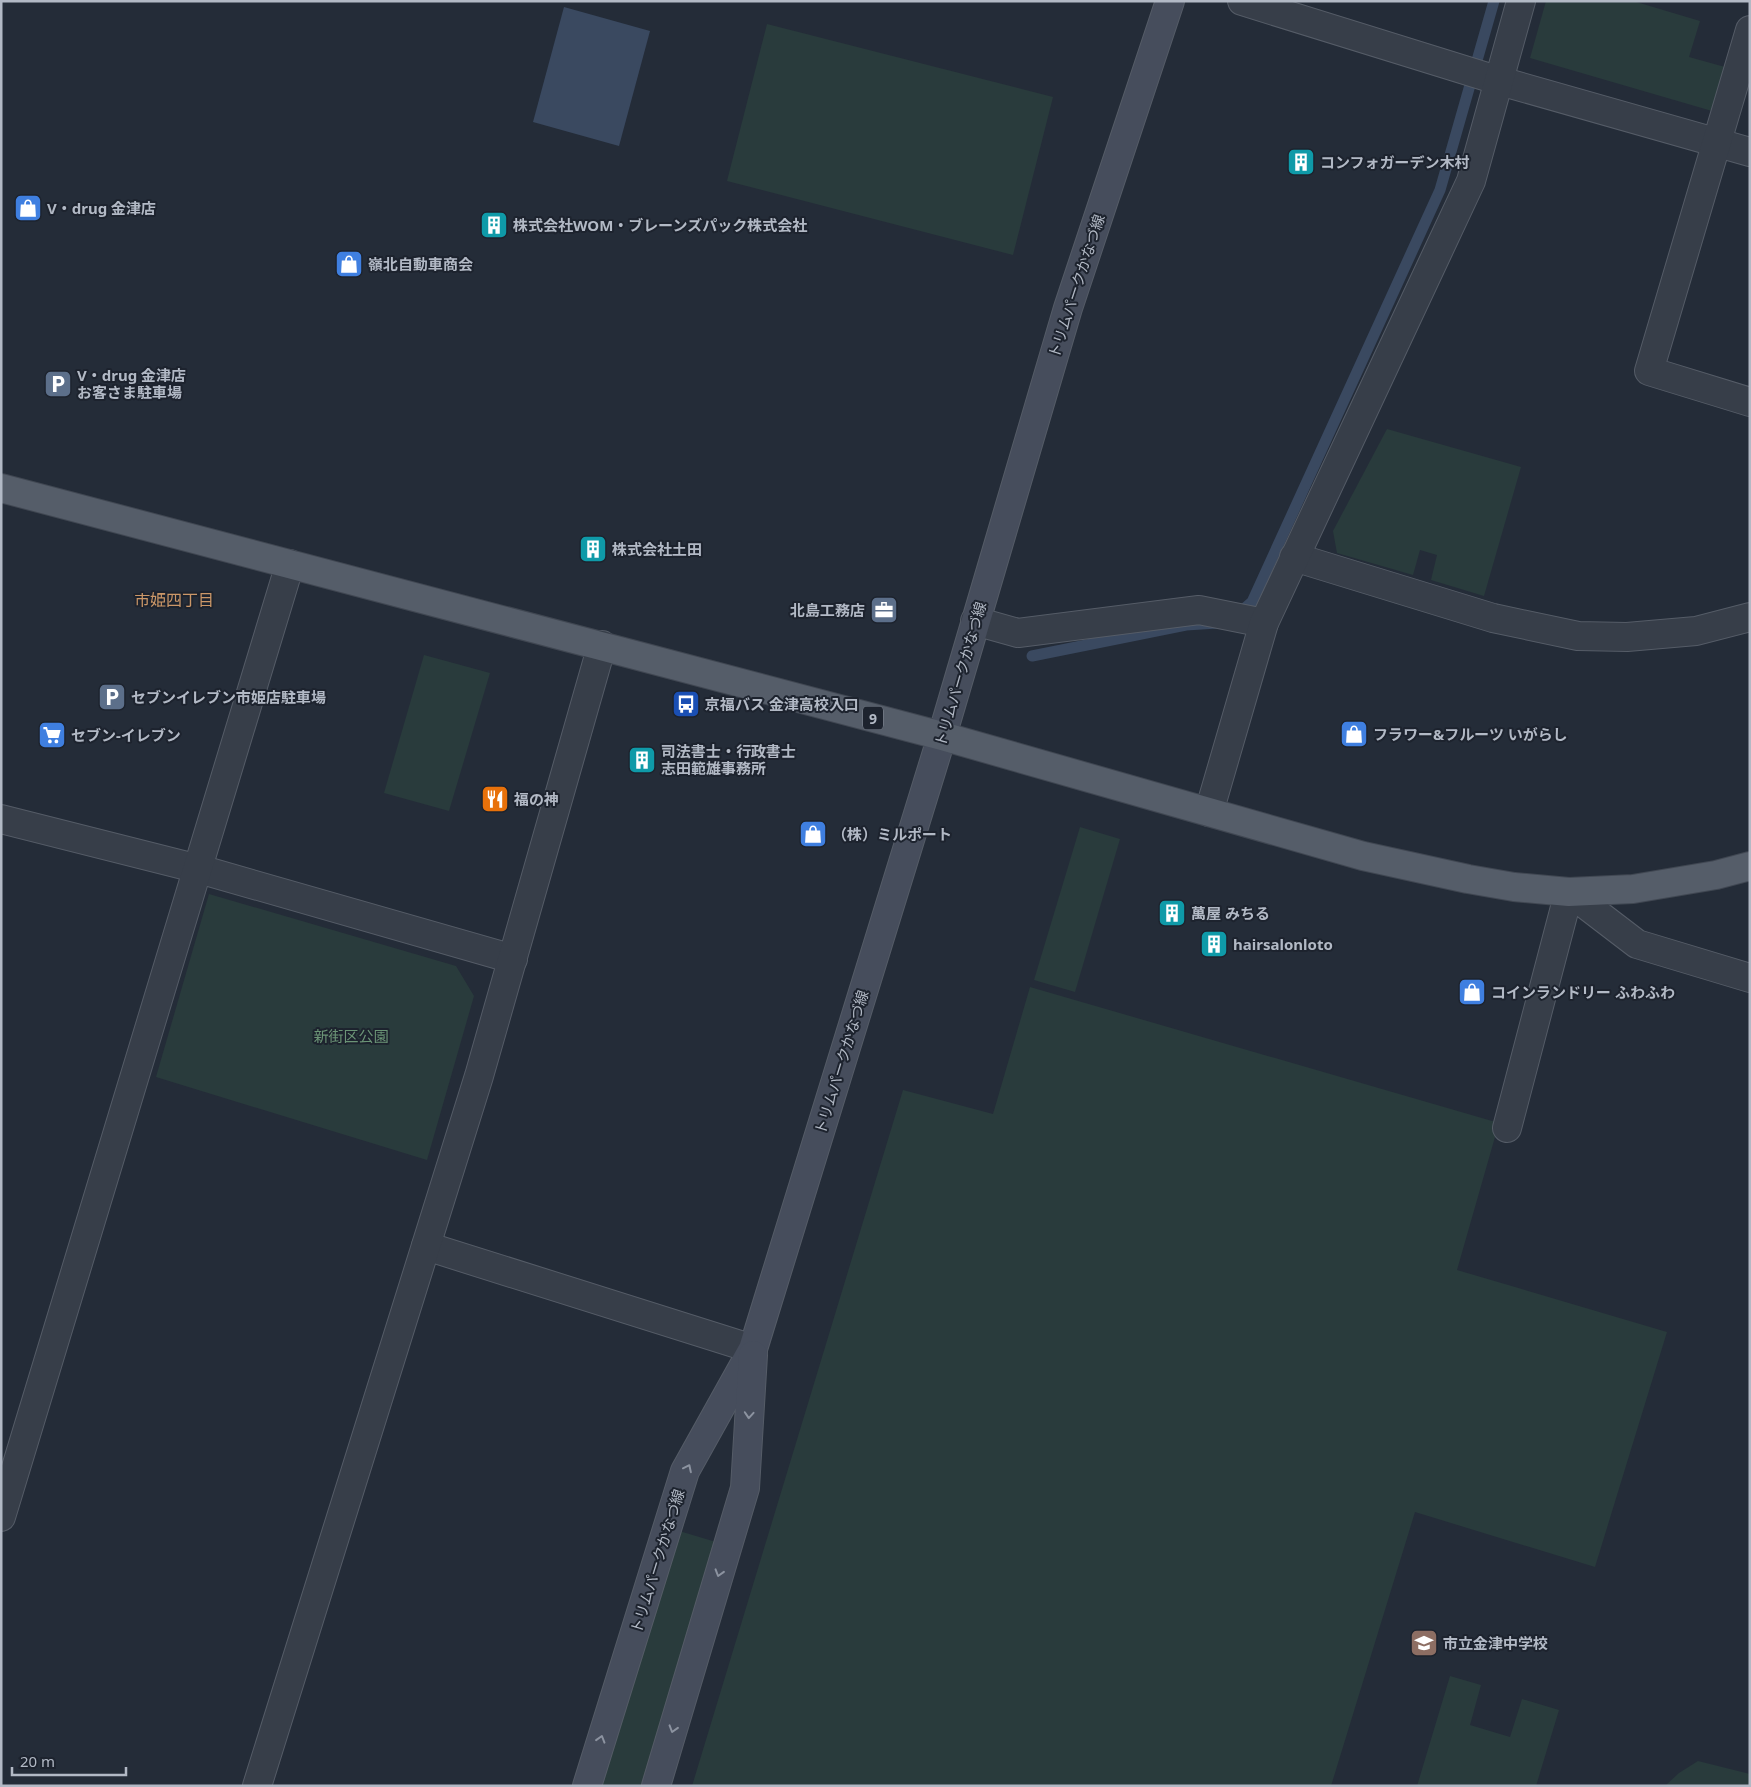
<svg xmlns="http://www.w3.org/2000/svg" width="1751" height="1787" viewBox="0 0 1751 1787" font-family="'Noto Sans','Noto Sans JP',sans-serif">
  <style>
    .green { fill: #293b3c }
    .water { fill: #3a4960 }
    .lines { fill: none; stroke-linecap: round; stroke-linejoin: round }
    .stream { stroke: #3a4960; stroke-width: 11 }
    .minor-casing { stroke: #555c67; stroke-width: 30 }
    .secondary-casing { stroke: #555c67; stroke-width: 30 }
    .primary-casing { stroke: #404752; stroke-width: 30 }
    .minor { stroke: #373e49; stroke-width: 28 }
    .secondary { stroke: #464d5c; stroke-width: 28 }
    .primary { stroke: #555d69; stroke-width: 28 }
    .oneway { stroke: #8c93a0 }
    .labels { text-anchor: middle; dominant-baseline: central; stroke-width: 4; stroke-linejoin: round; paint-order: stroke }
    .shield { fill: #1d232e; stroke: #858c98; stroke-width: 1 }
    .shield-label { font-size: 14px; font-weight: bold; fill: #b2b9c5 }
    .poi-label { font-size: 15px; font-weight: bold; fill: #b2b9c5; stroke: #1d232e; text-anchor: start }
    .street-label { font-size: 15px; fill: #b2b9c5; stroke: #1d232e }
    .park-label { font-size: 15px; fill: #6b9476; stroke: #1d232e }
    .neighbourhood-label { font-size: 16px; fill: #cb9768; stroke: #1d232e }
  </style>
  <rect width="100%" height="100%" fill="#242c38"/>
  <g class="green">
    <path d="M1546,1H1633L1700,21L1689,57L1725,67L1712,111L1530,58Z"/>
    <path d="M767,24L1053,97L1013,255L727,181Z"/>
    <path d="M1387,429L1521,467L1484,596L1431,580L1437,555L1420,550L1413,575L1337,553L1333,531Z"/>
    <path d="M424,655L490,673L449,811L384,793Z"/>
    <path d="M1080,827L1120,839L1075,992L1034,980Z"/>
    <path d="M209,894L456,966L474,996L427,1160L156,1077Z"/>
    <path d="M1030,987L1499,1123L1457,1270L1667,1332L1595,1567L1415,1512L1331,1786H692L903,1090L993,1114Z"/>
    <path d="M676,1530L716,1542L643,1786H598Z"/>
    <path d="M1450,1676L1481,1685L1470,1725L1510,1737L1522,1699L1559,1710L1536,1786H1417Z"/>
    <path d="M1698,1761L1750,1774V1786H1665L1679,1773Z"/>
  </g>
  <path class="water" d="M564,7L650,31L619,146L533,122Z"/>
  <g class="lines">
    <g class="stream">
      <path d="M1236,616L1252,602L1440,190L1494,1"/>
      <path d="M1032,656L1186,625L1217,623"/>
    </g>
    <g class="minor-casing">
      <g id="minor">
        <path d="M1242,1L1500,81L1750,152"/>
        <path d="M1750,30L1649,371L1750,402"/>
        <path d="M1294,557L1493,618L1578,636L1627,637L1696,631L1750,617"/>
        <path d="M975,621L1018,633L1199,610L1264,623"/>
        <path d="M1209,812L1264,623L1471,181L1521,1"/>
        <path d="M1,819L199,869L513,959"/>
        <path d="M1507,1128L1569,892L1637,944L1750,978"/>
        <path d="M426,1246L753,1349"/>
        <path d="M1,1517L290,564"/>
        <path d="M257,1786L479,1076L602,645"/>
      </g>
    </g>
    <g class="secondary-casing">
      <g id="secondary">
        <path d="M587,1786L685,1471L753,1349L942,736L1068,308L1170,1"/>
        <path d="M656,1786L745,1488L753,1355"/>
      </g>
    </g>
    <g class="primary-casing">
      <path id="primary" d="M1,488L942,736L1363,856L1468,879L1514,887L1569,892L1633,889L1716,875L1750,866"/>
    </g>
    <use href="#minor" class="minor"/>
    <use href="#secondary" class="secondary"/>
    <use href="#primary" class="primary"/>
  </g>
  <defs><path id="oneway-chevron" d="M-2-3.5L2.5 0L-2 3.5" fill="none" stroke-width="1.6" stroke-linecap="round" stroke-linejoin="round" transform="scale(1.25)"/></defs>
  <g class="oneway">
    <use href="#oneway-chevron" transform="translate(749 1415) rotate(94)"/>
    <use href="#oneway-chevron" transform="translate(688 1468) rotate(-64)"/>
    <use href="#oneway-chevron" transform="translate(719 1573) rotate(107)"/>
    <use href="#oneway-chevron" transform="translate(673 1729) rotate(107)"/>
    <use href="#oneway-chevron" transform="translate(601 1739) rotate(-73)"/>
  </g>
  <defs>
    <g id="building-square" transform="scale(1.4375)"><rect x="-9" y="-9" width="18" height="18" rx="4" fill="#0f9aa8" stroke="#1d232e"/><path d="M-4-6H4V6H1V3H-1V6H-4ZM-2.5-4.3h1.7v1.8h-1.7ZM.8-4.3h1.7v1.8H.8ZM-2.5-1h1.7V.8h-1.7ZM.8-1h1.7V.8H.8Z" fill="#fff"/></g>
    <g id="shop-square" transform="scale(1.4375)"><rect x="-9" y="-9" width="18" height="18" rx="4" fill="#3f7fe0" stroke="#1d232e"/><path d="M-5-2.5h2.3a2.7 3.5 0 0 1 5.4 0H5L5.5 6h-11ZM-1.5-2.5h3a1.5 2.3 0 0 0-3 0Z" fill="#fff"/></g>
    <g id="parking-square" transform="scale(1.4375)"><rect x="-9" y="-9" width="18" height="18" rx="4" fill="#5c6f8a" stroke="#1d232e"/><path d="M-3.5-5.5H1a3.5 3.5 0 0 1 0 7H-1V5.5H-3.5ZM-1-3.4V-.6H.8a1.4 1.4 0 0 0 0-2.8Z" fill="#fff"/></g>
    <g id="office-square" transform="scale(1.4375)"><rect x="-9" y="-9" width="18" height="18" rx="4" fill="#5c6f8a" stroke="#1d232e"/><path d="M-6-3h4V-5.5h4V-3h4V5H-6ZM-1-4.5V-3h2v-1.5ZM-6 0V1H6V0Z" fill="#fff"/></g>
    <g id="bus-square" transform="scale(1.4375)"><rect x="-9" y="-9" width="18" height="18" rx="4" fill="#1a4fb4" stroke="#1d232e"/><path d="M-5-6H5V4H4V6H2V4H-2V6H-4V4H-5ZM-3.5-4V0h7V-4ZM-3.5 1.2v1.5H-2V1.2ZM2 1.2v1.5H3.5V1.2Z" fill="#fff"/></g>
    <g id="supermarket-square" transform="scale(1.4375)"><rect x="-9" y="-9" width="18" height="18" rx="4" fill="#3f7fe0" stroke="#1d232e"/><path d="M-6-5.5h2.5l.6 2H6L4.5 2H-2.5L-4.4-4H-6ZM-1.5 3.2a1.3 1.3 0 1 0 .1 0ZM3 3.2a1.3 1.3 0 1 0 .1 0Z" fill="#fff"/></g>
    <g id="restaurant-square" transform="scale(1.4375)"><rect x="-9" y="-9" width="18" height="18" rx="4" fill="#e8710a" stroke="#1d232e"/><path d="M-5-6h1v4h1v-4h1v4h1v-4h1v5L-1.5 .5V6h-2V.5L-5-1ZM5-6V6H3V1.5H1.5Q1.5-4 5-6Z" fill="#fff"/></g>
    <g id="school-square" transform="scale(1.4375)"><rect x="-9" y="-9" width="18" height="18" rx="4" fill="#8d6e63" stroke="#1d232e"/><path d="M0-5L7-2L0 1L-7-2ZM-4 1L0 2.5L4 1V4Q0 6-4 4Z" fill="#fff"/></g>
  </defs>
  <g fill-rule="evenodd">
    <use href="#building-square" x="1301" y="162"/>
    <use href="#shop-square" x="28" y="208"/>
    <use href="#building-square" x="494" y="225"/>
    <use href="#shop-square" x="349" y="264"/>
    <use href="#parking-square" x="58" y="384"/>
    <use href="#building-square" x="593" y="549"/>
    <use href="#office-square" x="884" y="610"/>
    <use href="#parking-square" x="112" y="697"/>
    <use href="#bus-square" x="686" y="704"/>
    <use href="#shop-square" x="1354" y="734"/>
    <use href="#supermarket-square" x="52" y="735"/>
    <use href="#building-square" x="642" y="760"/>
    <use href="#restaurant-square" x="495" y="799"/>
    <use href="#shop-square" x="813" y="834"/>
    <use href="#building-square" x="1172" y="913"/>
    <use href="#building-square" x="1214" y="944"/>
    <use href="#shop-square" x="1472" y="992"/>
    <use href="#school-square" x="1424" y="1643"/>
  </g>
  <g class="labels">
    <rect class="shield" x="863" y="706.5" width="20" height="23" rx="4"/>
    <g class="shield-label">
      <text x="873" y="718">9</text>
    </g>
    <g class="poi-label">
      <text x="1320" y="162">コンフォガーデン木村</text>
      <text x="47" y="208">V・drug 金津店</text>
      <text x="513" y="225">株式会社WOM・ブレーンズパック株式会社</text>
      <text x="368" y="264">嶺北自動車商会</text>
      <text x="77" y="375">V・drug 金津店<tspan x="77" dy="17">お客さま駐車場</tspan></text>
      <text x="612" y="549">株式会社土田</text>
      <text x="865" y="610" text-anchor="end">北島工務店</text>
      <text x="131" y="697">セブンイレブン市姫店駐車場</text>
      <text x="705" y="704">京福バス 金津高校入口</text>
      <text x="1373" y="734">フラワー&amp;フルーツ いがらし</text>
      <text x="71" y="735">セブン-イレブン</text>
      <text x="661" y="751">司法書士・行政書士<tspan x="661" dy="17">志田範雄事務所</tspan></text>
      <text x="514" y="799">福の神</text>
      <text x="832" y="834">（株）ミルポート</text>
      <text x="1191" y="913">萬屋 みちる</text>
      <text x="1233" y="944">hairsalonloto</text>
      <text x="1491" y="992">コインランドリー ふわふわ</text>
      <text x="1443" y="1643">市立金津中学校</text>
    </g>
    <g class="street-label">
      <text transform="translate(1076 286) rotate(-72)">トリムパークかなづ線</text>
      <text transform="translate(960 674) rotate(-74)">トリムパークかなづ線</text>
      <text transform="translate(841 1062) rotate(-73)">トリムパークかなづ線</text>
      <text transform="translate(657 1561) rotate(-73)">トリムパークかなづ線</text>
    </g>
    <g class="park-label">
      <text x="351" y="1036">新街区公園</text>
    </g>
    <g class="neighbourhood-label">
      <text x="174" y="600">市姫四丁目</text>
    </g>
  </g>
  <rect width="1751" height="1787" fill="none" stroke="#b2b9c5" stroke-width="5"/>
  <path d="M12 1767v8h114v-8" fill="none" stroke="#b2b9c5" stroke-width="2.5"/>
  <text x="20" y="1767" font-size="15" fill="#b2b9c5" stroke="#1d232e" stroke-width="4" paint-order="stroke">20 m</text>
</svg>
